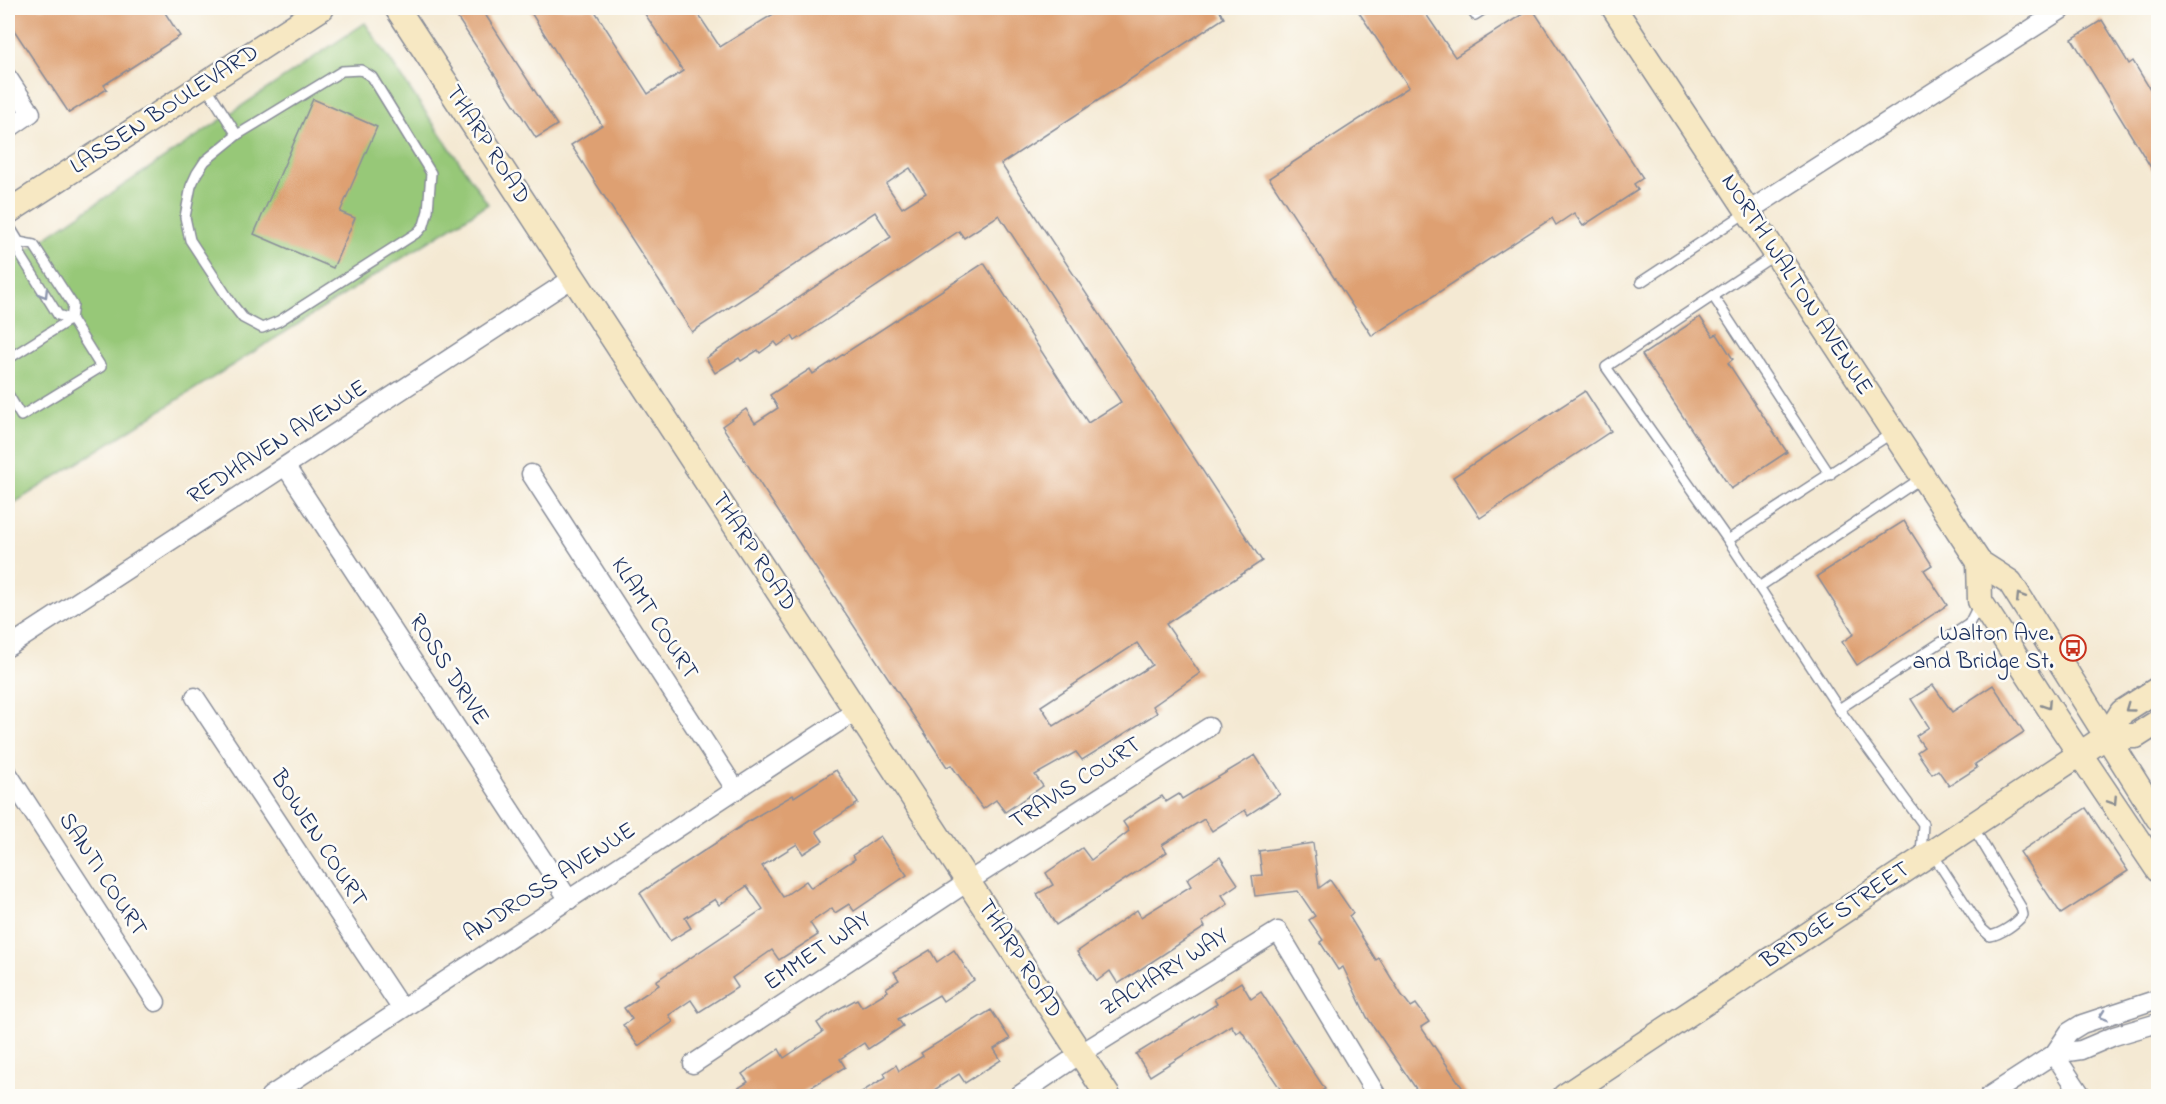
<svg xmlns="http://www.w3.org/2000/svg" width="2166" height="1104" viewBox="0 0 2166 1104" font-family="'Indie Flower',sans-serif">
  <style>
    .green { fill: #97c878; stroke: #597c6b; stroke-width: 1.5 }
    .building { fill: #dea072; fill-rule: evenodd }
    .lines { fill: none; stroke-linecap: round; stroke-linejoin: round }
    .lane-casing { stroke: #888c98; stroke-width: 12 }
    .street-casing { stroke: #888c98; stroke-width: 21 }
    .secondary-casing { stroke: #888c98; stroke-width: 27 }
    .lane { stroke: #fff; stroke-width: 9 }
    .street { stroke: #fff; stroke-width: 18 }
    .secondary { stroke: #f7e8c3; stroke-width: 24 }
    .oneway { stroke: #8d97ae }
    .oneway2 { stroke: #898c90 }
    .labels { text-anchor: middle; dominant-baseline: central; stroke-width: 5; stroke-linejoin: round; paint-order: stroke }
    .street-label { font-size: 24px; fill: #1b2f5e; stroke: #fdfcf7 }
    .poi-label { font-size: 24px; fill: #1b2f5e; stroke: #fdfcf7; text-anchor: end }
  </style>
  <rect width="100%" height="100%" fill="#fdfcf7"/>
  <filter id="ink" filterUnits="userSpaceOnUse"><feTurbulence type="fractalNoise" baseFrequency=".0167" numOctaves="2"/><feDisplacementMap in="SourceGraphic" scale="12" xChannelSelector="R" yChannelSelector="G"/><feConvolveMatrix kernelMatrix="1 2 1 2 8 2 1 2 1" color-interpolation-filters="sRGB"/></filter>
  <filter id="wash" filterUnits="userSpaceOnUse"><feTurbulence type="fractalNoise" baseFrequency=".008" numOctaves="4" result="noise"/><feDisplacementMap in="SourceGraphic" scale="24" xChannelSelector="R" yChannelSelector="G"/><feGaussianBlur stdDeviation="1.35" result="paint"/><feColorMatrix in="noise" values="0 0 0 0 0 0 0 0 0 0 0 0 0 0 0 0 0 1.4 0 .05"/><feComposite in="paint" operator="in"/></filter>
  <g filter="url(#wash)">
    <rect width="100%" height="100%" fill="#f4e9d3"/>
    <path class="green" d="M365,23L488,204L8,507V263Z"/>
    <g id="blocks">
      <g class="building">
        <path d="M8,8H162L180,36L104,85L107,89L69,113L8,21Z"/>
        <path d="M451,8H481L557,125L536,138Z"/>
        <path d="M528,8H593L648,94L683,71L641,8H694L720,47L783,8H1218L1224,18L1001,164L1262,561L1166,624L1200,673L1153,706L1157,713L1108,744L1082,760L1076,752L1035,775L1043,786L1005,812L996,800L983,809L951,765L947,767L722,426L746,409L755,423L778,408L770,395L810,369L813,374L984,263L1088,423L1121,402L999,215L964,238L959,231L795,341L792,336L778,346L775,342L760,353L758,350L741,361L739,358L715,373L706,358L891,237L875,212L692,332L571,145L602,125ZM910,168L926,193L902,208L886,184ZM1137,643L1152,665L1054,726L1041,706Z"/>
        <path d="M1356,8H1422L1455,57L1532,8L1643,178L1634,184L1638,190L1583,226L1574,213L1556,225L1552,218L1372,336L1269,178L1409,87Z"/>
        <path d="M2102,20L2129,64L2133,61L2158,102V179L2072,39Z"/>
        <path d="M313,99L377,127L340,212L355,218L333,268L254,234Z"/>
        <path d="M1700,317L1713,336L1717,334L1733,359L1728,363L1787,452L1731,489L1642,355Z"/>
        <path d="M1585,391L1611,431L1480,518L1453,477Z"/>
        <path d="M1904,521L1932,565L1924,570L1947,605L1857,665L1842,642L1854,634L1817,576Z"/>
        <path d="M1933,685L1952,712L1993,685L2024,732L1975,764L1977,768L1949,786L1938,770L1932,774L1917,752L1924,747L1916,736L1929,727L1911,699Z"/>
        <path d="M1255,755L1280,794L1248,815L1245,810L1212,831L1204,819L1162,845L1167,852L1056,925L1037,894L1053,885L1046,873L1082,848L1091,860L1129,831L1123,822L1144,807L1162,796L1166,802L1179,794L1182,799Z"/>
        <path d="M836,770L858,803L816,831L823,841L803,854L797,844L762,866L783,897L806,881L811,888L855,859L853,855L880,836L907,875L854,911L849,904L835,913L832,908L810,923L818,935L779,960L772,950L732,978L738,987L699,1012L691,1000L669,1015L673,1022L638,1046L623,1025L632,1019L624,1008L659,985L656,981L763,909L747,886L719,905L715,899L685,918L691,928L670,941L640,893L752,819L793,795L794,797Z"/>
        <path d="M2086,808L2128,871L2061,914L2020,852Z"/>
        <path d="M1313,843L1319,888L1330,880L1353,913L1349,916L1376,960L1379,958L1401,994L1411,1007L1416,1004L1429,1022L1421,1027L1468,1096H1421L1367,1017L1343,967L1338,970L1320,942L1323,940L1309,920L1315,916L1298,891L1255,896L1252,876L1262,875L1259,851Z"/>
        <path d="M1220,857L1238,884L1222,895L1228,904L1202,922L1205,927L1118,984L1110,971L1097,981L1077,952L1137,910L1141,917L1191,886L1187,879Z"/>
        <path d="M930,950L937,962L954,950L974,980L943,1001L939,995L898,1019L903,1026L868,1049L864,1043L840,1059L845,1067L796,1096H726L748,1082L742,1074L779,1049L784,1058L823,1032L817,1023L835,1011L857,999L862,1007L888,991L886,988L899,980L894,972Z"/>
        <path d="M1241,982L1251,999L1261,992L1325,1089L1314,1096H1285L1241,1030L1236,1033L1231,1025L1150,1076L1136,1054L1217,1004L1214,999Z"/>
        <path d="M991,1010L1010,1039L994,1049L1001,1060L965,1083L959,1074L925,1096H855L886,1077L884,1073L896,1065L899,1071L923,1056L921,1053Z"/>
      </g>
    </g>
  </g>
  <g filter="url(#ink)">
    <use href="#blocks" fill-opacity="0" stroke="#888c98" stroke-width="1.5"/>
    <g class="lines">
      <g class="lane-casing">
        <g id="lane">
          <path d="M1470,8L1475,15L1486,8"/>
          <path d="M206,86L237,135L205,161L197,173L191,186L185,217L190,240L232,304L243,318L262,328L279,321L418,232L424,225L428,211L431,173L372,77L361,70L342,71L237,135"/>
          <path d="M8,224L19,242L20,254L58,315L71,319L73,305L34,245L19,242"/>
          <path d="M1776,254L1606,367L1728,540L1892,433"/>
          <path d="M1641,282L1747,212"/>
          <path d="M1713,296L1830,475"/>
          <path d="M8,359L71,319L101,367L21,416L8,394"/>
          <path d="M1728,540L1759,587"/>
          <path d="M1839,709L1969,624L1979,604"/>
          <path d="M1932,853L1981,928L1990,936C2001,934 2016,924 2023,915L2021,907L1973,827"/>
          <path d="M1921,855L1923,824L1839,709L1759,587L1923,477"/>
        </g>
      </g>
      <g class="street-casing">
        <g id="street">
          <path d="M8,78L31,113L8,129"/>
          <path d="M1747,212L2064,8"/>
          <path d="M286,467L569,900"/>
          <path d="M531,474L736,790"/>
          <path d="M8,647L573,278"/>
          <path d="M195,697L401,1008"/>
          <path d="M8,774L156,1002"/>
          <path d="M2054,1054L2081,1050L2114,1036L2158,1023"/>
          <path d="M2054,1054L2082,1096"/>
          <path d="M693,1064L969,881L1209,727"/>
          <path d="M270,1096L857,710"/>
          <path d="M1018,1096L1080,1054L1278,931L1377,1096"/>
          <path d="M1989,1096L2054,1054L2069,1032L2082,1024L2158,999"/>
        </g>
      </g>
      <g class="secondary-casing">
        <g id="secondary">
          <path d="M397,8L1108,1096"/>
          <path d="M1614,8L1979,562L2010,582L2158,818"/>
          <path d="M8,212L322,8"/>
          <path d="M1979,562L1980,601L2057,720L2158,870"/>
          <path d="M2107,736H2136L2158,722"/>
          <path d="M1565,1096L2107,736L2122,712L2158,689"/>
        </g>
      </g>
      <use href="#lane" class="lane"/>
      <use href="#street" class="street"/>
      <use href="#secondary" class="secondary"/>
    </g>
    <defs><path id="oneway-chevron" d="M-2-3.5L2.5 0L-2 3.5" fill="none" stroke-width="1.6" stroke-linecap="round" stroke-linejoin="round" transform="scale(1.5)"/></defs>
    <g class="oneway">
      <use href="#oneway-chevron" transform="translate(44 294) rotate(58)"/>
      <use href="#oneway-chevron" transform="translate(2103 1016) rotate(161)"/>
    </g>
    <g class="oneway2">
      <use href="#oneway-chevron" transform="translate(2020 597) rotate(-122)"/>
      <use href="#oneway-chevron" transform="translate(2047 705) rotate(57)"/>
      <use href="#oneway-chevron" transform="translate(2129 708) rotate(144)"/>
      <use href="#oneway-chevron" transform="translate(2113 801) rotate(57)"/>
    </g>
  </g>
  <defs>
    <g id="bus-ring" transform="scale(1.35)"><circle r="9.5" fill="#fdfcf7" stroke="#c8321e" stroke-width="1.5"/><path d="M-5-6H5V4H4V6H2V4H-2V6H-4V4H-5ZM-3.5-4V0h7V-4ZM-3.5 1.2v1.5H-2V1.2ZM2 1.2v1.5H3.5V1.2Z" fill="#c8321e"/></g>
  </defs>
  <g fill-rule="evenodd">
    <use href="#bus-ring" x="2073" y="648"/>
  </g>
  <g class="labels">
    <g class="street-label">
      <text transform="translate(165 110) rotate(-33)">LASSEN BOULEVARD</text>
      <text transform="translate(487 145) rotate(57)">THARP ROAD</text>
      <text transform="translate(1796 285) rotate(57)">NORTH WALTON AVENUE</text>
      <text transform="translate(278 443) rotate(-33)">REDHAVEN AVENUE</text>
      <text transform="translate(753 552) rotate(57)">THARP ROAD</text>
      <text transform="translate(654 619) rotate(57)">KLAMT COURT</text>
      <text transform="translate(448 670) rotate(57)">ROSS DRIVE</text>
      <text transform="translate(1076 784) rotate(-33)">TRAVIS COURT</text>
      <text transform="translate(318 839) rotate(57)">BOWEN COURT</text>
      <text transform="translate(102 875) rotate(57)">SANTI COURT</text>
      <text transform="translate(550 883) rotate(-33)">ANDROSS AVENUE</text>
      <text transform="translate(1836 916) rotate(-34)">BRIDGE STREET</text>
      <text transform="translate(818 952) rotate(-34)">EMMET WAY</text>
      <text transform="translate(1019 959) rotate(57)">THARP ROAD</text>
      <text transform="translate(1165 973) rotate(-32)">ZACHARY WAY</text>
    </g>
    <g class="poi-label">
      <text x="2054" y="634">Walton Ave.<tspan x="2054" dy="28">and Bridge St.</tspan></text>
    </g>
  </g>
  <rect width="2166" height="1104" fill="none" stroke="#fdfcf7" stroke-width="30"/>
</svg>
